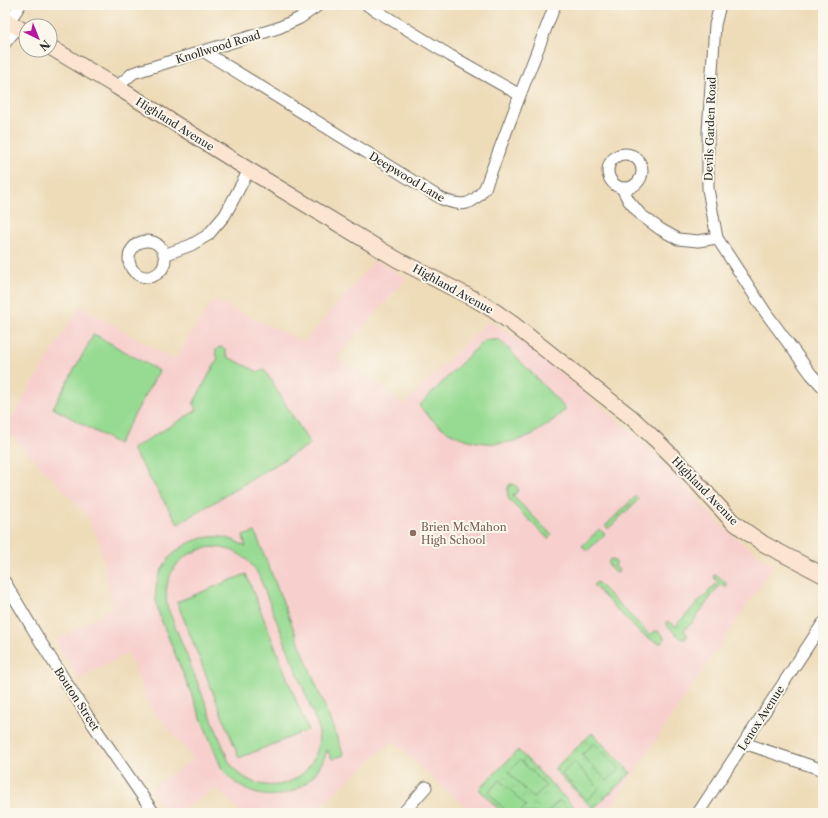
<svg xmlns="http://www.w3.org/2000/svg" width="828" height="818" viewBox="0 0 828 818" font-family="'Libre Caslon Text',serif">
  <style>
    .built { fill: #f7d0ce }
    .grass { fill: url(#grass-tufts); stroke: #61835f }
    .park { fill: url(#park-crowns); stroke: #61835f }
    .pitch { fill: #97db93; stroke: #61835f; fill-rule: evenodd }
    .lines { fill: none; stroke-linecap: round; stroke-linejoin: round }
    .street-casing { stroke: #6f695d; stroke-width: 13 }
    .secondary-casing { stroke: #6f695d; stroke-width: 17 }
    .street { stroke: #fff; stroke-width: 11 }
    .secondary { stroke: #fce5d0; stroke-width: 15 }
    .education-dot { fill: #8d6e63; stroke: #fbf7ec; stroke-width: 1.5 }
    .labels { text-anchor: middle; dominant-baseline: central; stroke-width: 4; stroke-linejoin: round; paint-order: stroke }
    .street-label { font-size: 11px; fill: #2b2b2b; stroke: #fbf7ec }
    .education-label { font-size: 11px; fill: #785e54; stroke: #fbf7ec; text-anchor: start }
  </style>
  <defs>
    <pattern id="grass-tufts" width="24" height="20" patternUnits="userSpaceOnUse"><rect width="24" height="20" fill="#97db93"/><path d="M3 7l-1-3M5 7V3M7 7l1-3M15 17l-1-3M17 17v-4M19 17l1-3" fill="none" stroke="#82bc7f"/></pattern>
    <pattern id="park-crowns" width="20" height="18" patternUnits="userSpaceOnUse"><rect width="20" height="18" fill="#97db93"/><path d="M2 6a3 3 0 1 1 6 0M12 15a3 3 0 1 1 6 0" fill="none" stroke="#82bc7f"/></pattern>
  </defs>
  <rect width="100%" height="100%" fill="#fbf7ec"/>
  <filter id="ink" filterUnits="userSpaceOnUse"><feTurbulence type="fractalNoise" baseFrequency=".025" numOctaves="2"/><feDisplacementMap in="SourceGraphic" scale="8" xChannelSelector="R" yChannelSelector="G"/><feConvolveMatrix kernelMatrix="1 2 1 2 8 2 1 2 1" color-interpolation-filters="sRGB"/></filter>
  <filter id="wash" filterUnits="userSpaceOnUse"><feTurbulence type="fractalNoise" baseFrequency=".012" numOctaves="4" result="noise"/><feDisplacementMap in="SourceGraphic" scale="16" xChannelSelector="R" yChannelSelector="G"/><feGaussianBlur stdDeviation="0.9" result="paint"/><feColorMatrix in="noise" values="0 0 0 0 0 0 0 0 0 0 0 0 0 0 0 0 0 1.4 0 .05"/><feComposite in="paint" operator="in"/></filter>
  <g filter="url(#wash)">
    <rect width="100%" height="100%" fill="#eedcb9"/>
    <path class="built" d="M375,260L407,278L336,358L382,386L403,405L487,322L507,330L625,426L658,457L722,526L742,543L774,565L607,813H472L432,778L393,741L311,813H241L216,788L177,813H166L150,788L194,759L150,708L128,653L78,680L56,641L113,607L99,541L86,514L5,429V428L80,306L174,360L214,300L304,342Z"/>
    <g class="grass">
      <path d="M510,484H513L518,488L517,492L513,496L552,535L548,539L510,501C507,495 506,490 510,484Z"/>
      <path d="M636,496L639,499L608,529L605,526Z"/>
      <path d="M599,529L605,534L587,551L582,546Z"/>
      <path d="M610,559L613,560L616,562V564L615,566L619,570L618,573C612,572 606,565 610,559Z"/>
      <path d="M714,575H717L726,583L727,587H725L720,584L692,623L684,630L686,633L687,637L685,639H682L666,625V622H670L675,626L718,582L714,577Z"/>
      <path d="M597,582L650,635L655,631H658L664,637V641L661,643C653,641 645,637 638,631L593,585Z"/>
    </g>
    <g class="park">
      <path d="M592,733L631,773L593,809L554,769Z"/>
      <path d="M518,750L580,813H502L479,789Z"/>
    </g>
    <g class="pitch">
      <path d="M94,334L159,371L118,444L53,408Z"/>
      <path d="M484,340H500L566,409C555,419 543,429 529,436C503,448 468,445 444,429C434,423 427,414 419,406Z"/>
      <path d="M221,347L226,350V356L258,372L264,369L270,379L273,381V384L310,444L178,524L132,449L197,410L193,404L218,358C214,353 215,348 221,347Z"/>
      <path d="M255,532L344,755L332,759L327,750C311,802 252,812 221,767L160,617C157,608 155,599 156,589C159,558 189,534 221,537C230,538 238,542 246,547L243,536ZM212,547C234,548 248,556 259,576L318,726C327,781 261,808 229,762L167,606C162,574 180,551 212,547Z"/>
      <path d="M246,574L308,730L239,758L177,602Z"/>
      <path d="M594,743L620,769L607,781L582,755Z"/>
      <path d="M520,760L546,786L533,798L508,772Z"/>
      <path d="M574,762L599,788L587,800L562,774Z"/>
      <path d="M500,780L526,806L519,813H508L488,792Z"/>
      <path d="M560,800L572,813H548V812Z"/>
    </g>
  </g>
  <g filter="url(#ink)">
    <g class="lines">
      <g class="street-casing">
        <g id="street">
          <path d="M367,5L451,56L520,95"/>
          <path d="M720,5L715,25L708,132V189L717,238L766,313L811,374L823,387"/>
          <path d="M9,22L20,5"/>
          <path d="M5,43L18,27"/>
          <path d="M203,51L442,199C462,207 472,206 485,188L520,95L555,5"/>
          <path d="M117,87L133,73L278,28L300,18L319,5"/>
          <circle cx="625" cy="171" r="17"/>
          <path d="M624,188V192L629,201L641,215L660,229L678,239L698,241L717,238"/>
          <circle cx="147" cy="259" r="18"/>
          <path d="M164,255L191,245L208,235L225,215L249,170"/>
          <path d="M5,582L40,641L94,726L154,813"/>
          <path d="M744,743L823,770"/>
          <path d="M403,813L426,787"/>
          <path d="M698,813L823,623"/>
        </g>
      </g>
      <g class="secondary-casing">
        <g id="secondary">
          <path d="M5,20L26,32"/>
          <path d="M50,47L117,87L249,170L398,260L478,301L493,310L513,324L632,418L658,442L682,466L732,521L748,533L764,544L823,575"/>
        </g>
      </g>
      <use href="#street" class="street"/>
      <use href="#secondary" class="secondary"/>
    </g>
  </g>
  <circle class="education-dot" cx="413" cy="533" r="4"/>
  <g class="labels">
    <g class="street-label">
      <text transform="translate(218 47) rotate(-17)">Knollwood Road</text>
      <text transform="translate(175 124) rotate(32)">Highland Avenue</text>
      <text transform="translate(710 129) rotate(-88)">Devils Garden Road</text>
      <text transform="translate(407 177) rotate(31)">Deepwood Lane</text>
      <text transform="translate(453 289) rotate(29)">Highland Avenue</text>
      <text transform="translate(705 491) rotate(46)">Highland Avenue</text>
      <text transform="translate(77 699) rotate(57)">Bouton Street</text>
      <text transform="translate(761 718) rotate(-57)">Lenox Avenue</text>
    </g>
    <g class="education-label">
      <text x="421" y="527">Brien McMahon<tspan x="421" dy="13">High School</tspan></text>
    </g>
  </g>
  <rect width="828" height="818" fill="none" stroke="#fbf7ec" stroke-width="20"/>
  <g transform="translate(38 38) rotate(137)"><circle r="19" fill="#fbf7ec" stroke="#a8a59f"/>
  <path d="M0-3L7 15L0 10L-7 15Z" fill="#b5179e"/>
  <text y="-6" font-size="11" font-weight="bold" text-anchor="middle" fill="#2b2b2b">N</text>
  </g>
</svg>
